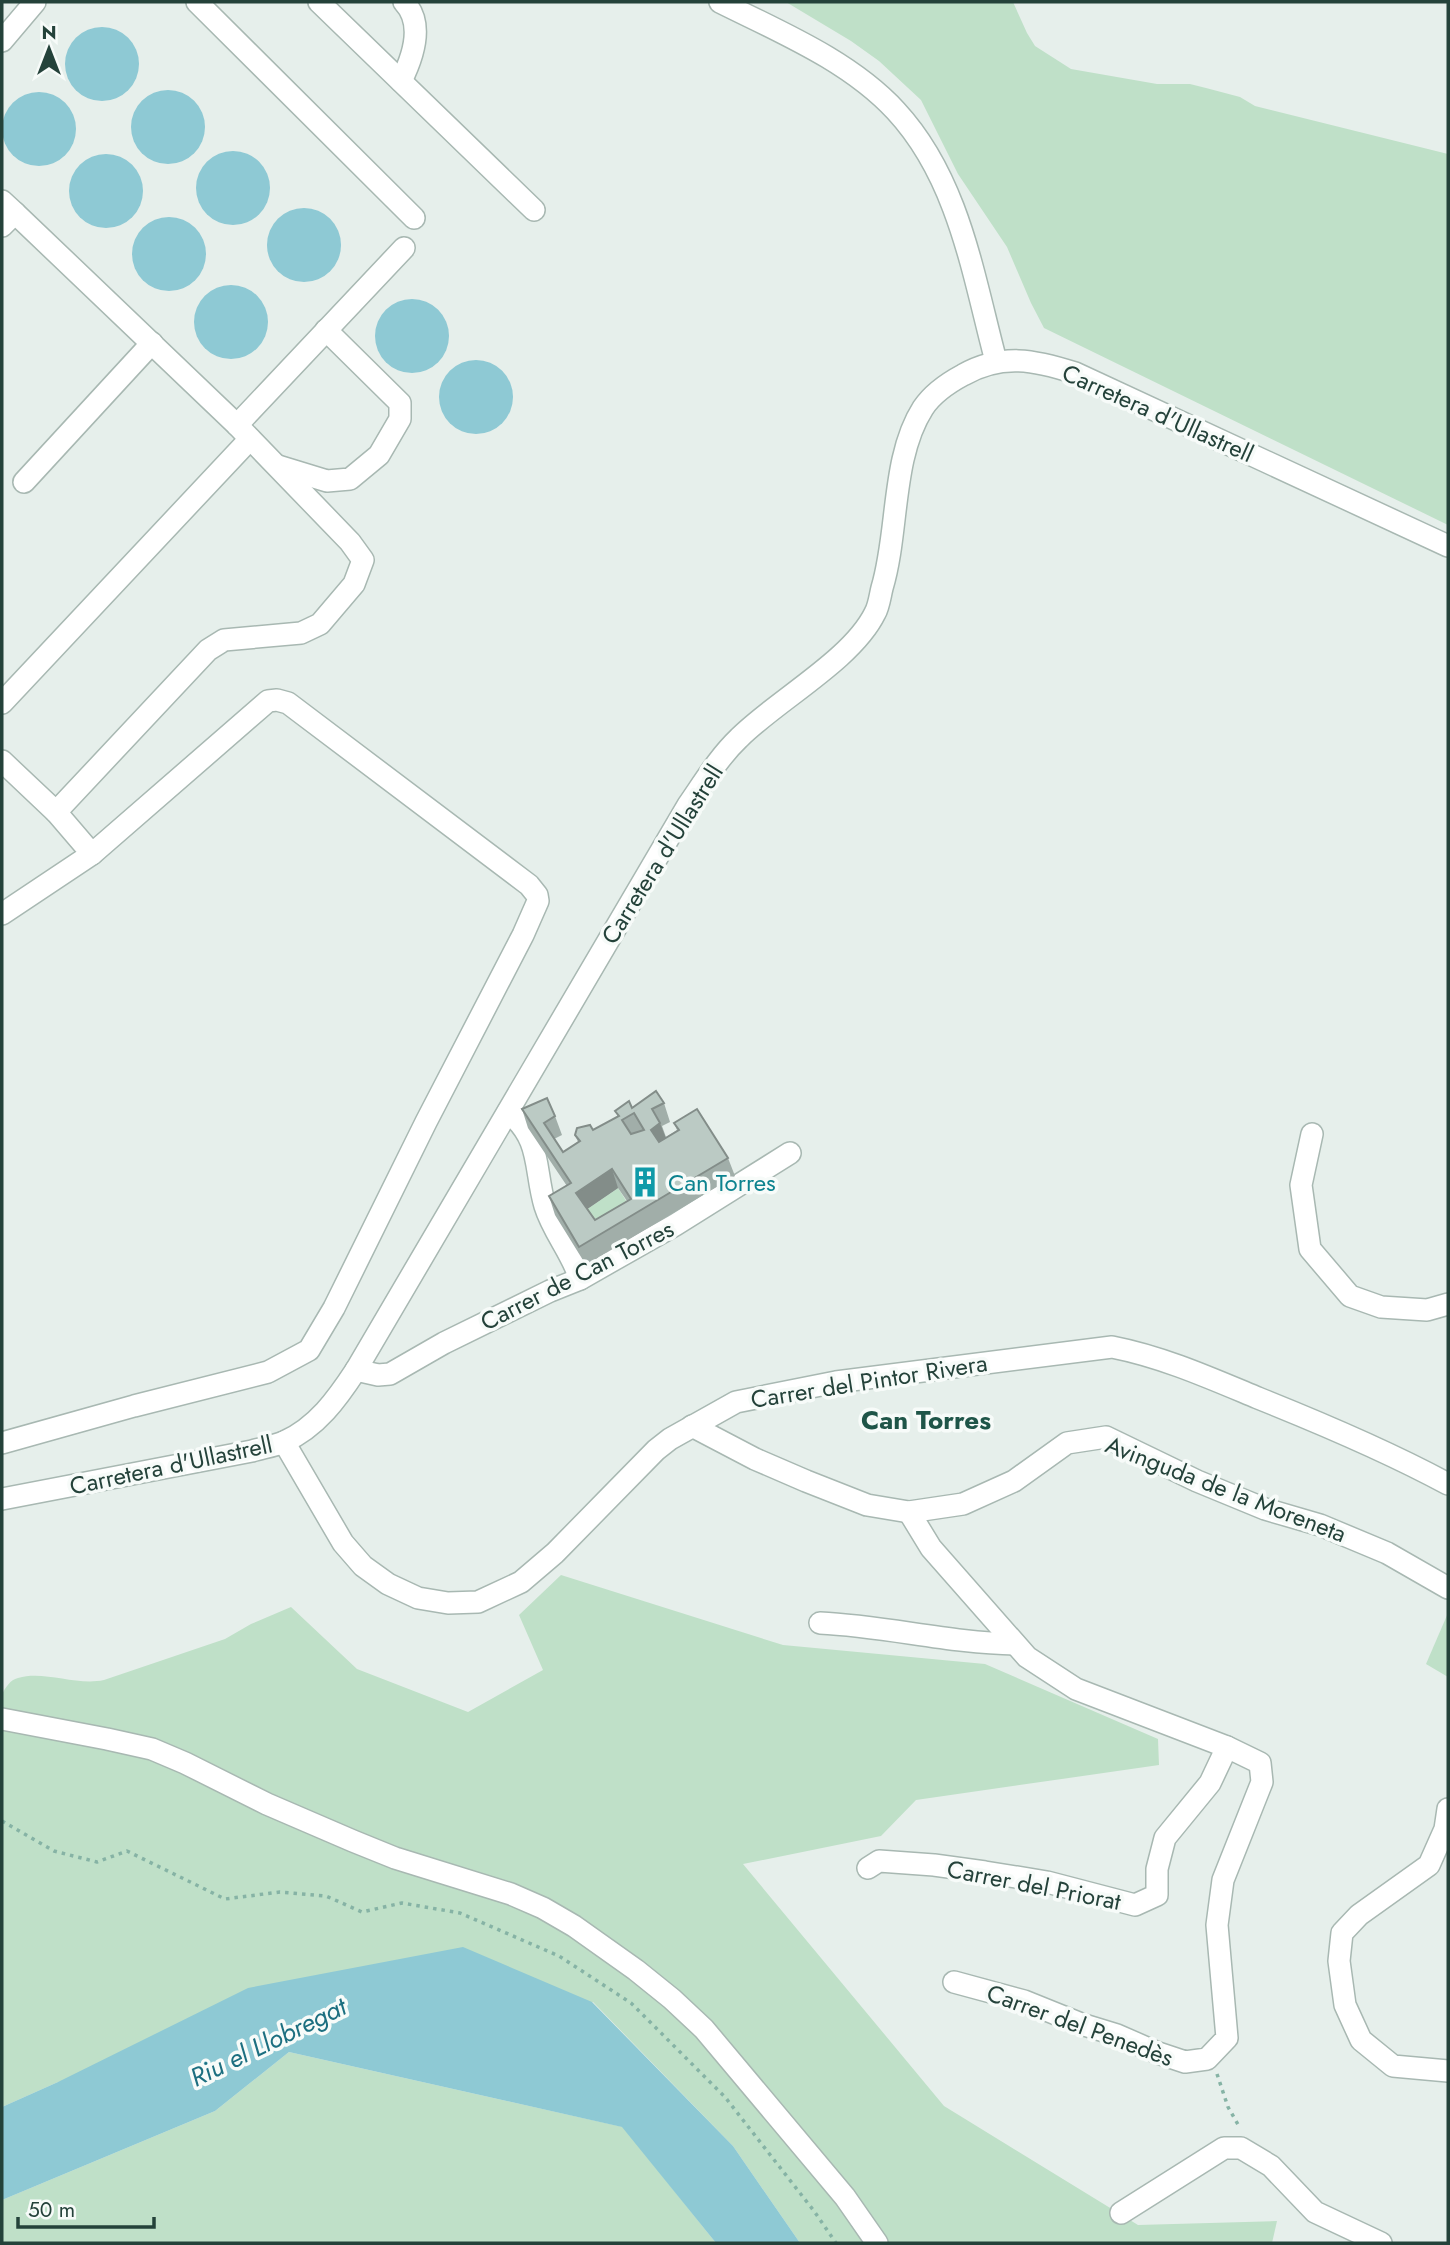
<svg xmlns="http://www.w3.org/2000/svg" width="1450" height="2245" viewBox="0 0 1450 2245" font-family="Jost,sans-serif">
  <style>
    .green { fill: #bfe0c8 }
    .water { fill: #8ec9d4 }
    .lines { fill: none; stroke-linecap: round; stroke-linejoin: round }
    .minor-casing { stroke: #a8b8b2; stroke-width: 24 }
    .path { stroke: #86b3a5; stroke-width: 3.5; stroke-dasharray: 3.5 5; stroke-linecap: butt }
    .minor { stroke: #fff; stroke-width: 21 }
    .wall { fill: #a1aea9; fill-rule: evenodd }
    .shaded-wall { fill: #838d89 }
    .building { fill: #bbcac4; stroke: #838d89; stroke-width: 2; fill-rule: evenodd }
    .labels { text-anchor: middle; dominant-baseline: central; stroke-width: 7; stroke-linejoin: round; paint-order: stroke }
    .street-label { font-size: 24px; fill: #24423a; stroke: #f7fbf9 }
    .culture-label { font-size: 24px; fill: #0d838f; stroke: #f7fbf9; text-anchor: start }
    .neighbourhood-label { font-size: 26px; font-weight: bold; fill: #1f5548; stroke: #f7fbf9 }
    .water-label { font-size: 26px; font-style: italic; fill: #1c6f80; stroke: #f7fbf9 }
  </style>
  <rect width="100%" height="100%" fill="#e6efeb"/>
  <g class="green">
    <path d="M786,2H1013L1027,33L1035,46L1071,69L1157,84H1190L1206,88L1240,97L1255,106L1448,154V525L1044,328L1031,303L1007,247L958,174L921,100L879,61L851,41Z"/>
    <path d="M618,1188L637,1218L602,1239L583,1212Z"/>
    <path d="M561,1575L783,1645L985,1664L1158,1739L1159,1765L916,1800L881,1836L743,1864L944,2106L1138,2225L1277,2221L1272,2243H800L733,2146L593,2002L58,2082L2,2107V1694C6,1687 10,1680 18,1678C44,1670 76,1686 104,1680L225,1639L251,1624L291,1607L357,1669L468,1712L543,1670L519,1615Z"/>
    <path d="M1448,1613V1677L1426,1664Z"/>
    <path d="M289,2052L623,2127L716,2243H2V2200L215,2111Z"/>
  </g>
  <g class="water">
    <circle cx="102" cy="64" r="37"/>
    <circle cx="168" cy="127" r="37"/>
    <circle cx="39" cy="129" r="37"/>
    <circle cx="233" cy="188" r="37"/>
    <circle cx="106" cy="191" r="37"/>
    <circle cx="304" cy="245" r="37"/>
    <circle cx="169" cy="254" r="37"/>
    <circle cx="231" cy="322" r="37"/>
    <circle cx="412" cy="336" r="37"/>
    <circle cx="476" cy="397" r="37"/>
    <path d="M463,1947L592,2002L733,2146L800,2243H716L622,2127L289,2052L215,2111L2,2200V2107L58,2082L248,1988Z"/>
  </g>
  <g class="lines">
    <g class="minor-casing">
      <g id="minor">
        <path d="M197,2L414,218"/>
        <path d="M319,2L534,210"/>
        <path d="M720,2C780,32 850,61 896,111C959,179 973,275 996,361"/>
        <path d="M2,41L35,2"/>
        <path d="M401,81C413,57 425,24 404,2"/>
        <path d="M2,201L15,213L2,226"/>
        <path d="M15,213L237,425L350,542L363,560L354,584L320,624L301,633L224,640L208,650L56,812"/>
        <path d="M237,425L404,248"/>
        <path d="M278,466L327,481L350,479L379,455L400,419V403L326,330"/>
        <path d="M24,482L152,343"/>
        <path d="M2,703L250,439"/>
        <path d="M2,761L56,812L92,854L2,914"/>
        <path d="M508,1112C542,1139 534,1169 545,1206C553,1232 572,1253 580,1279"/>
        <path d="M1312,1134L1301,1185L1310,1249L1350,1296L1381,1307L1427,1310L1448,1304"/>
        <path d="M356,1370L378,1375L390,1374L444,1343L550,1291L580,1279L675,1225L790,1153"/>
        <path d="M692,1426L755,1459L806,1481L867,1505L909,1512L963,1504L1014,1481L1067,1443L1106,1437L1197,1481L1265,1509L1320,1525L1387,1553L1448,1588"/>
        <path d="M284,1442L343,1543L363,1566L388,1584L418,1598L448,1603L478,1602L521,1582L555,1553L656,1450L670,1439L736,1402L836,1382L1112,1347C1163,1357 1210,1378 1258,1398C1323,1424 1387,1451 1448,1484"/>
        <path d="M2,1443L134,1406L268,1372L309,1350L334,1308L426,1122L523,935L538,901L537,895L529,885L288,703L277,700L268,701L92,854"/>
        <path d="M2,1499L252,1451C262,1448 274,1446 284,1442C317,1427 337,1399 356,1370L688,805C704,782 719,757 739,738C777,700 852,660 875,613C879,606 880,596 882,588C899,532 891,458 923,408C933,393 948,383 963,375C1002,353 1035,360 1075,373L1448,546"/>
        <path d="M909,1512L931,1548L1027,1657L1076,1689L1227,1747L1260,1763L1262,1782L1223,1880L1217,1925L1227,2038L1207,2059L1185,2062L1158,2053L1117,2035L1081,2024L1024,2001L954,1982"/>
        <path d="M820,1623C886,1626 949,1643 1015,1644"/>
        <path d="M2,1719L107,1739L152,1749L185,1763L267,1804L353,1841L395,1858L511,1894L543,1908L574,1926L636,1970L672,1999L704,2029L845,2197L877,2243"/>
        <path d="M1448,1809L1445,1829L1429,1865L1359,1915L1342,1933L1339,1961L1345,2005L1361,2040L1393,2066L1448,2071"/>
        <path d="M868,1868L879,1861L934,1865L985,1872L1047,1882L1135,1905L1157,1895V1869L1165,1838L1210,1783L1227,1747"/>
        <path d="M1121,2213L1224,2148H1241L1271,2166L1315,2212L1381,2243"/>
      </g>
    </g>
    <g class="path">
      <path d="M2,1821L54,1851L97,1862L127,1851L225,1899L280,1892L326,1896L362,1912L402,1903L460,1913L559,1956L631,2003L725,2097L814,2211L836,2243"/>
      <path d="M1217,2074L1228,2107L1240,2128"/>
    </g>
    <use href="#minor" class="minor"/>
  </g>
  <path class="wall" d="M664,1103L670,1122L662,1126L666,1137L677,1130L674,1123L728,1158L735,1176L586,1265L555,1215L549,1196L567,1186L528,1128L522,1109L555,1116L562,1135L554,1139L563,1152L578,1142L575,1135L593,1130L618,1117L615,1111ZM618,1188L627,1201L595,1220L587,1209Z"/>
  <g class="shaded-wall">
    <path d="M660,1123L667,1141L657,1149L651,1130Z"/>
    <path d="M612,1169L618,1188L583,1212L576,1193Z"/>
  </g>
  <path class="building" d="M656,1091L664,1103L652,1109L660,1123L651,1130L659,1142L679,1130L674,1123L697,1109L728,1158L579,1247L549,1196L571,1183L522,1109L547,1098L555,1116L544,1123L563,1152L580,1141L575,1135L577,1128L590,1125L593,1130L619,1116L615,1111L629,1101L632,1108ZM634,1113L644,1130L631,1134L622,1120ZM612,1169L631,1199L595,1220L576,1193Z"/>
  <defs>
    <g id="building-bare" transform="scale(2.415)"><path d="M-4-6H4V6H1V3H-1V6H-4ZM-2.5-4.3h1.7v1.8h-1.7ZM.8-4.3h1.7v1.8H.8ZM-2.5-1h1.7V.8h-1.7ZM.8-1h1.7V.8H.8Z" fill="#0f9aa8" stroke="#f7fbf9" stroke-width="2.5" paint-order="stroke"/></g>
  </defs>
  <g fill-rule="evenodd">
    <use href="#building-bare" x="645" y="1182"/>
  </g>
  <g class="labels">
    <g class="street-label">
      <text transform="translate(1158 413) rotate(24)">Carretera d'Ullastrell</text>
      <text transform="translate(662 854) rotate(-58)">Carretera d'Ullastrell</text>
      <text transform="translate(577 1275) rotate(-27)">Carrer de Can Torres</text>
      <text transform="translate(869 1381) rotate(-9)">Carrer del Pintor Rivera</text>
      <text transform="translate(171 1465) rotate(-12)">Carretera d'Ullastrell</text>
      <text transform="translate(1226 1489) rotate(21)">Avinguda de la Moreneta</text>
      <text transform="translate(1034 1885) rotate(11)">Carrer del Priorat</text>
      <text transform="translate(1080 2025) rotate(20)">Carrer del Penedès</text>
    </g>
    <g class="culture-label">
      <text x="668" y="1182">Can Torres</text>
    </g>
    <g class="neighbourhood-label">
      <text x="926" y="1420">Can Torres</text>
    </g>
    <g class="water-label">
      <text transform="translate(268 2042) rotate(-26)">Riu el Llobregat</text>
    </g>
  </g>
  <rect width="1450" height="2245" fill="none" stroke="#24423a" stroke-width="7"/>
  <g transform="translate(49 49)" stroke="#f7fbf9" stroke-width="5" paint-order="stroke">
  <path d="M0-5L12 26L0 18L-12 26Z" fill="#24423a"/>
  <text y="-10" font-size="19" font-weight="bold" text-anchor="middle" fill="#24423a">N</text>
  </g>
  <path d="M18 2217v10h136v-10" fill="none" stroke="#24423a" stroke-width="3.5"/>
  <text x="28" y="2217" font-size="21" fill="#24423a" stroke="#f7fbf9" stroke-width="5" paint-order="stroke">50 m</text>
</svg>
